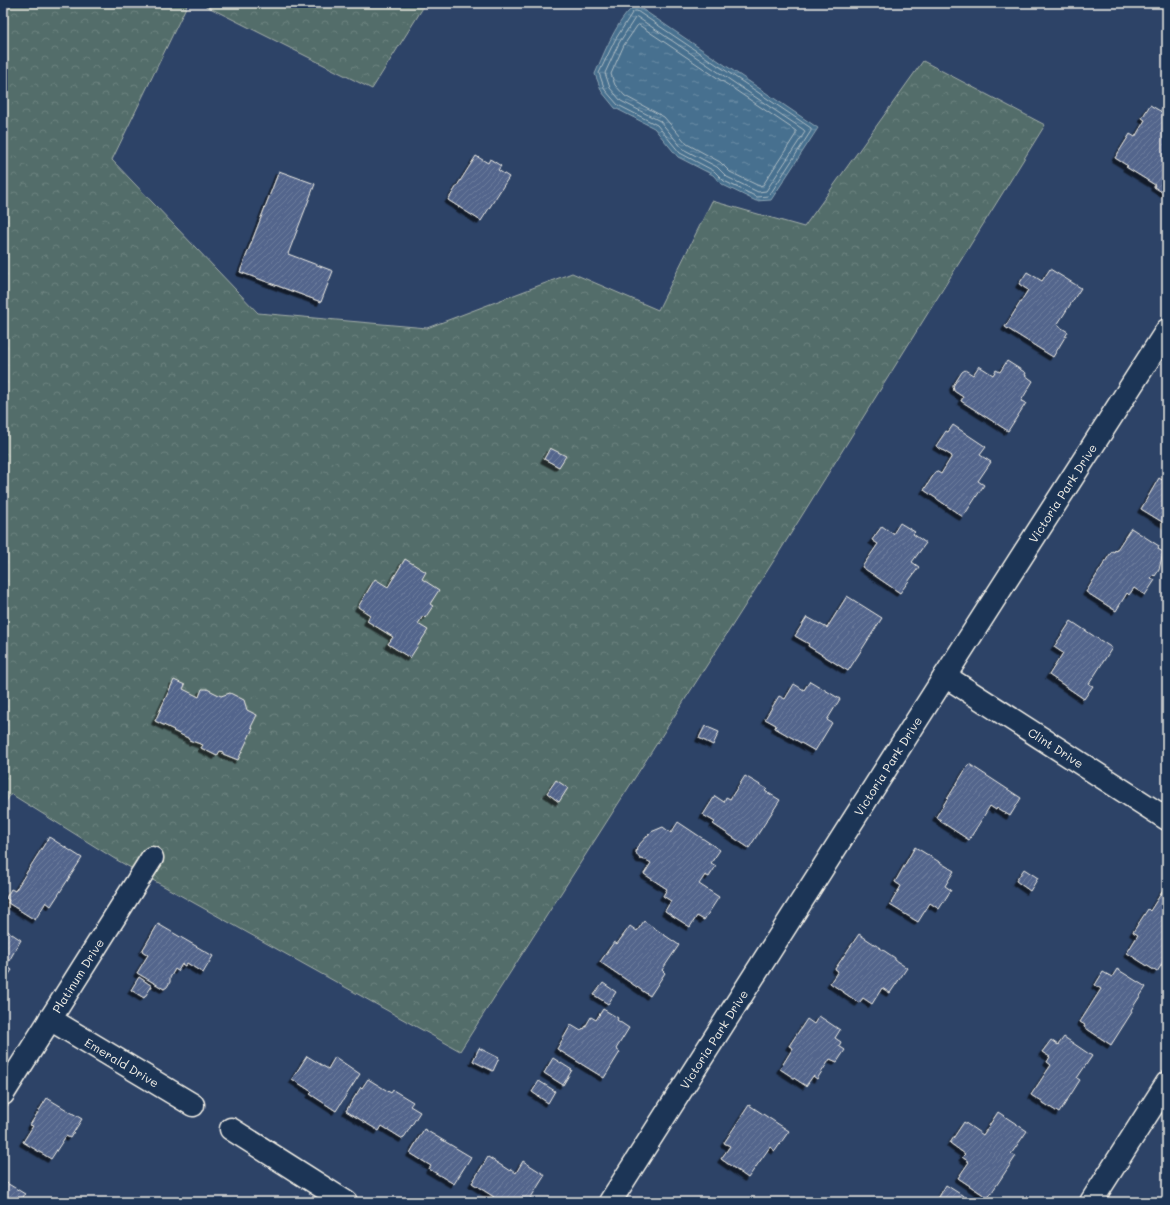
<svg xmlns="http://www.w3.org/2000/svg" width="1170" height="1205" viewBox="0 0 1170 1205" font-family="Mali,sans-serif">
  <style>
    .forest { fill: url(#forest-crowns); stroke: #a4afa9 }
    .water { fill: url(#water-ripples); stroke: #8ca4b3 }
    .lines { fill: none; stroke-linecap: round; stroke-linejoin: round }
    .shore { stroke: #afbdc4; stroke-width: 1 }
    .building { fill: url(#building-hatch); stroke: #f4f1e8; filter: url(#shadow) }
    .minor-casing { stroke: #f4f1e8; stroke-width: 25 }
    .minor { stroke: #1d3557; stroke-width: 22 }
    .labels { text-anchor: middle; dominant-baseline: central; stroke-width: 3; stroke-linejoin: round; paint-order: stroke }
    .street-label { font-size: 12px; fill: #f4f1e8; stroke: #1d3557 }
  </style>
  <defs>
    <pattern id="forest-crowns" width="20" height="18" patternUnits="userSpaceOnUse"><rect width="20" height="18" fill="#536d6a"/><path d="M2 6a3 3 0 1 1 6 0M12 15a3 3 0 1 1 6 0" fill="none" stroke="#6c827f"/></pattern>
    <pattern id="water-ripples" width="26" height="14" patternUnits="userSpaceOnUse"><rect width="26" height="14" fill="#47708f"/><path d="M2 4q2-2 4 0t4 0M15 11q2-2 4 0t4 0" fill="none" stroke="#6b8ca4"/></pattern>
    <pattern id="building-hatch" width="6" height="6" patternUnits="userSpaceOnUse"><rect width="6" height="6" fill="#53658c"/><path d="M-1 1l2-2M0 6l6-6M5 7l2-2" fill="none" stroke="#6c7c9c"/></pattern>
    <filter id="shadow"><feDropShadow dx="-3.5" dy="3.5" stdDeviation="0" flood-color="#0009"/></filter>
  </defs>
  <rect width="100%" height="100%" fill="#2d4367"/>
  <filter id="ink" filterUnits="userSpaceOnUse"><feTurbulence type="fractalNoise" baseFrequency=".025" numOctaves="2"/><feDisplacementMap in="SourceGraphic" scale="8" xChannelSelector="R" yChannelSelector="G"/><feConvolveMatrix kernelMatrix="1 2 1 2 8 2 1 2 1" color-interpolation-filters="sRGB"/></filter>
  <g filter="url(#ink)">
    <g class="forest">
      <path d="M3,3H188L112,160L258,313L427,328L572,273L658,310L712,201L804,227L923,61L1045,125L778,554L460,1051L115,859L11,794L3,806Z"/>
      <path d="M200,3H426L372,89Z"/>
    </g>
    <path class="water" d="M636,5L818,128L771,200L756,201L721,184L713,175L678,157L654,128L615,108L602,92L595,74C604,53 618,17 636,5Z"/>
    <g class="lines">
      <g class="shore">
        <path d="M635,11H637L811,128V131L769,196L757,197L724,181L714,171L680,153L657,125L618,105L605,90L599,73L615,40L632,13Z"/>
        <path d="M637,17L804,130L805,132L766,191L758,192L727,177L717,167L683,149L660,121L621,101L610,88L605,73L619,43L635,18Z"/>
        <path d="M639,25L796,131V134L763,185L759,186L730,172L720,162L687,144L664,117L625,96L615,85L611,74L624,45L637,26Z"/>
      </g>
    </g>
    <g class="building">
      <path d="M1150,105L1167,115V191L1165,194L1154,187L1155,185L1126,167L1128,166L1115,158L1130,134L1135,137L1145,120L1142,118Z"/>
      <path d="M476,156L488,163L490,159L501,166L498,170L509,177L481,221L448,200Z"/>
      <path d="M279,171L315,184L288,254L333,271L321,302L240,272Z"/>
      <path d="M1050,269L1081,288L1057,325L1068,332L1053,357L1005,327L1028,290L1019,284L1027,272L1042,281Z"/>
      <path d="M1007,361L1026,373L1025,375L1033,381L1021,401L1026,403L1008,431L961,401L963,397L954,391L953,386L962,372L965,370L973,375L979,366L993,375L996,370L1000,372Z"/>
      <path d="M953,425L986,447L980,455L991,462L978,481L984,485L963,517L924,490L936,471L941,474L952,456L936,446L946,431L948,432Z"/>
      <path d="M550,448L566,456L559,467L544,459Z"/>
      <path d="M1167,471V525L1141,509L1159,478L1162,480Z"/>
      <path d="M900,523L915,532L913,534L926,543L912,562L919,567L900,593L862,567L878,544L872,540L882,526L893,534Z"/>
      <path d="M1131,528L1159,546L1158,549L1163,552L1159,570L1155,576L1154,575L1151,578L1155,580L1145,595L1134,588L1129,595L1127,593L1116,611L1086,592L1112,551L1114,552L1115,550L1116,551Z"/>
      <path d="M405,559L426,572L422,579L439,590L430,604L433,606L425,618L423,616L418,624L428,630L410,658L388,644L393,637L367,621L370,615L358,607L375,579L388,587Z"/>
      <path d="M847,596L882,618L848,671L808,646L809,644L795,636L807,617L827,628Z"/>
      <path d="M1071,621L1112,648L1089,684L1093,686L1084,699L1049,675L1063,653L1054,647Z"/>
      <path d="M174,680L185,685L183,689L199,697L202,689H207L221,696L230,693L244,700L247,710L257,715L251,727L253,728L238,760L223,754V752L220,751L217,756L201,748L203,745L189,740L188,738L173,731L174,730L155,721Z"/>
      <path d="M810,681L840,699L827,720L832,723L815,751L775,728L776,725L765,719L779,696L785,699L794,684L804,690Z"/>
      <path d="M705,726L719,732L713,745L699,738Z"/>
      <path d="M969,764L1021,798L1010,816L997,808L996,810L990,806L969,840L940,821L941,820L936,817Z"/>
      <path d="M745,776L767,789L765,791L780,800L749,848L713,824L715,822L703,815L715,796L724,802L726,797L730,799Z"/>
      <path d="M556,780L568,788L559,802L547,793Z"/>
      <path d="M678,822L720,850L711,863L716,866L709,877L705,875L699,884L719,897L704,920L697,916L690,927L665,911L671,901L663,896L667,889L644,874L651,863L646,860L640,859L636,853L637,847L651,832L663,827L671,833Z"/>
      <path d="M49,837L82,858L51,906L46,902L35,920L8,903L9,900L6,898L11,889L15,891Z"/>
      <path d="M915,847L954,871L945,886L951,890L939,909L930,903L918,922L890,905L901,886L895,882Z"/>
      <path d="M1024,869L1038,878L1030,891L1016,881Z"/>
      <path d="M1164,889L1167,890V956L1157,972L1127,953L1138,935L1133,932L1148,909L1150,911Z"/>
      <path d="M644,921L679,945L662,970L665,973L650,996L600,962L614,942L617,944L630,926L637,931Z"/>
      <path d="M158,924L213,956L203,973L187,963L185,966L182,964L178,971L175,969L170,978V982L167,987L164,989L137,973L148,955L142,951Z"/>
      <path d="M3,928L21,940L6,966L12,970L3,983Z"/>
      <path d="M859,934L895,958V960L907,968L890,993L882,988L872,1004L863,998L859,1003L830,983L838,971L835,969Z"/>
      <path d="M1117,969L1146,987L1131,1010L1132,1012L1111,1045L1084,1027L1085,1025L1080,1022L1101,989L1095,985L1103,972L1112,977Z"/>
      <path d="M139,977L152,986L144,998L131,990Z"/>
      <path d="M603,983L616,992L608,1004L594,995Z"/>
      <path d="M603,1009L618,1018L617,1020L629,1028L616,1049L620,1052L604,1078L557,1049L571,1025L581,1031L583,1028L584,1029L591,1017L596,1020Z"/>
      <path d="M819,1016L840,1030L835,1038L841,1042L839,1046L845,1050L837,1062L830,1059L817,1079L813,1076L806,1086L780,1069L793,1048L789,1046L807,1019L814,1024Z"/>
      <path d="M1064,1037L1092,1056L1077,1078L1080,1080L1059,1113L1031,1095L1051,1065L1047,1062L1050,1057L1042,1052L1051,1040L1058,1045Z"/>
      <path d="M479,1048L499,1058L493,1071L473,1061Z"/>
      <path d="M307,1056L328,1069L335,1057L360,1074L336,1111L310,1094L312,1092L292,1079Z"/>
      <path d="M553,1058L572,1070L563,1085L544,1073Z"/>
      <path d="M368,1079L391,1093L393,1090L413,1102L410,1106L420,1112L403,1139L382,1126L379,1131L346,1111L361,1087L362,1088Z"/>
      <path d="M539,1081L555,1091L548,1103L532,1092Z"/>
      <path d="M47,1098L82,1119L70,1138L66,1136L51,1159L23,1142L33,1126L30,1125Z"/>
      <path d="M749,1105L789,1131L775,1151L770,1147L748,1178L721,1159L730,1146L724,1143Z"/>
      <path d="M998,1112L1027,1131L1011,1154L1016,1156L988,1198L958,1178L969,1162L962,1157L965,1154L950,1143L964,1122L983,1135Z"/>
      <path d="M424,1129L471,1157L454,1184L429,1169L431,1166L410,1153Z"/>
      <path d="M488,1157L510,1171L511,1169L516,1173L523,1161L545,1175L528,1202H491L494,1197L472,1183Z"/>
      <path d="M5,1182L25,1194L20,1202H3V1186Z"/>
      <path d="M946,1185L973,1202H936Z"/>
    </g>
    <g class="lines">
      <g class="minor-casing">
        <g id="minor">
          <path id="s1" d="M945,676L1167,819"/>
          <path id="s2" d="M50,1019L193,1105"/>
          <path id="s3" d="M3,1094L152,858"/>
          <path d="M231,1129L346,1202"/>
          <path id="s4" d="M610,1202L945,676L1167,330"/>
          <path d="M1091,1202L1167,1083"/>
        </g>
      </g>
      <use href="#minor" class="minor"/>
    </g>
  </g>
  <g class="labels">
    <g class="street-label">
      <text stroke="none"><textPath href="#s4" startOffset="841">Victoria Park Drive</textPath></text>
      <text stroke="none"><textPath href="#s1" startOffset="132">Clint Drive</textPath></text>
      <text stroke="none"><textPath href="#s4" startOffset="517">Victoria Park Drive</textPath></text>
      <text stroke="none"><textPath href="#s3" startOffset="140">Platinum Drive</textPath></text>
      <text stroke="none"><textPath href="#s4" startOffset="193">Victoria Park Drive</textPath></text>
      <text stroke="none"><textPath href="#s2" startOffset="84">Emerald Drive</textPath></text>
    </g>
  </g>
  <rect width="1170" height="1205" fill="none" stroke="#1d3557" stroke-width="16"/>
  <rect x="8" y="8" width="1154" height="1189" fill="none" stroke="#f4f1e8" stroke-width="1.5" filter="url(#ink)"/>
</svg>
